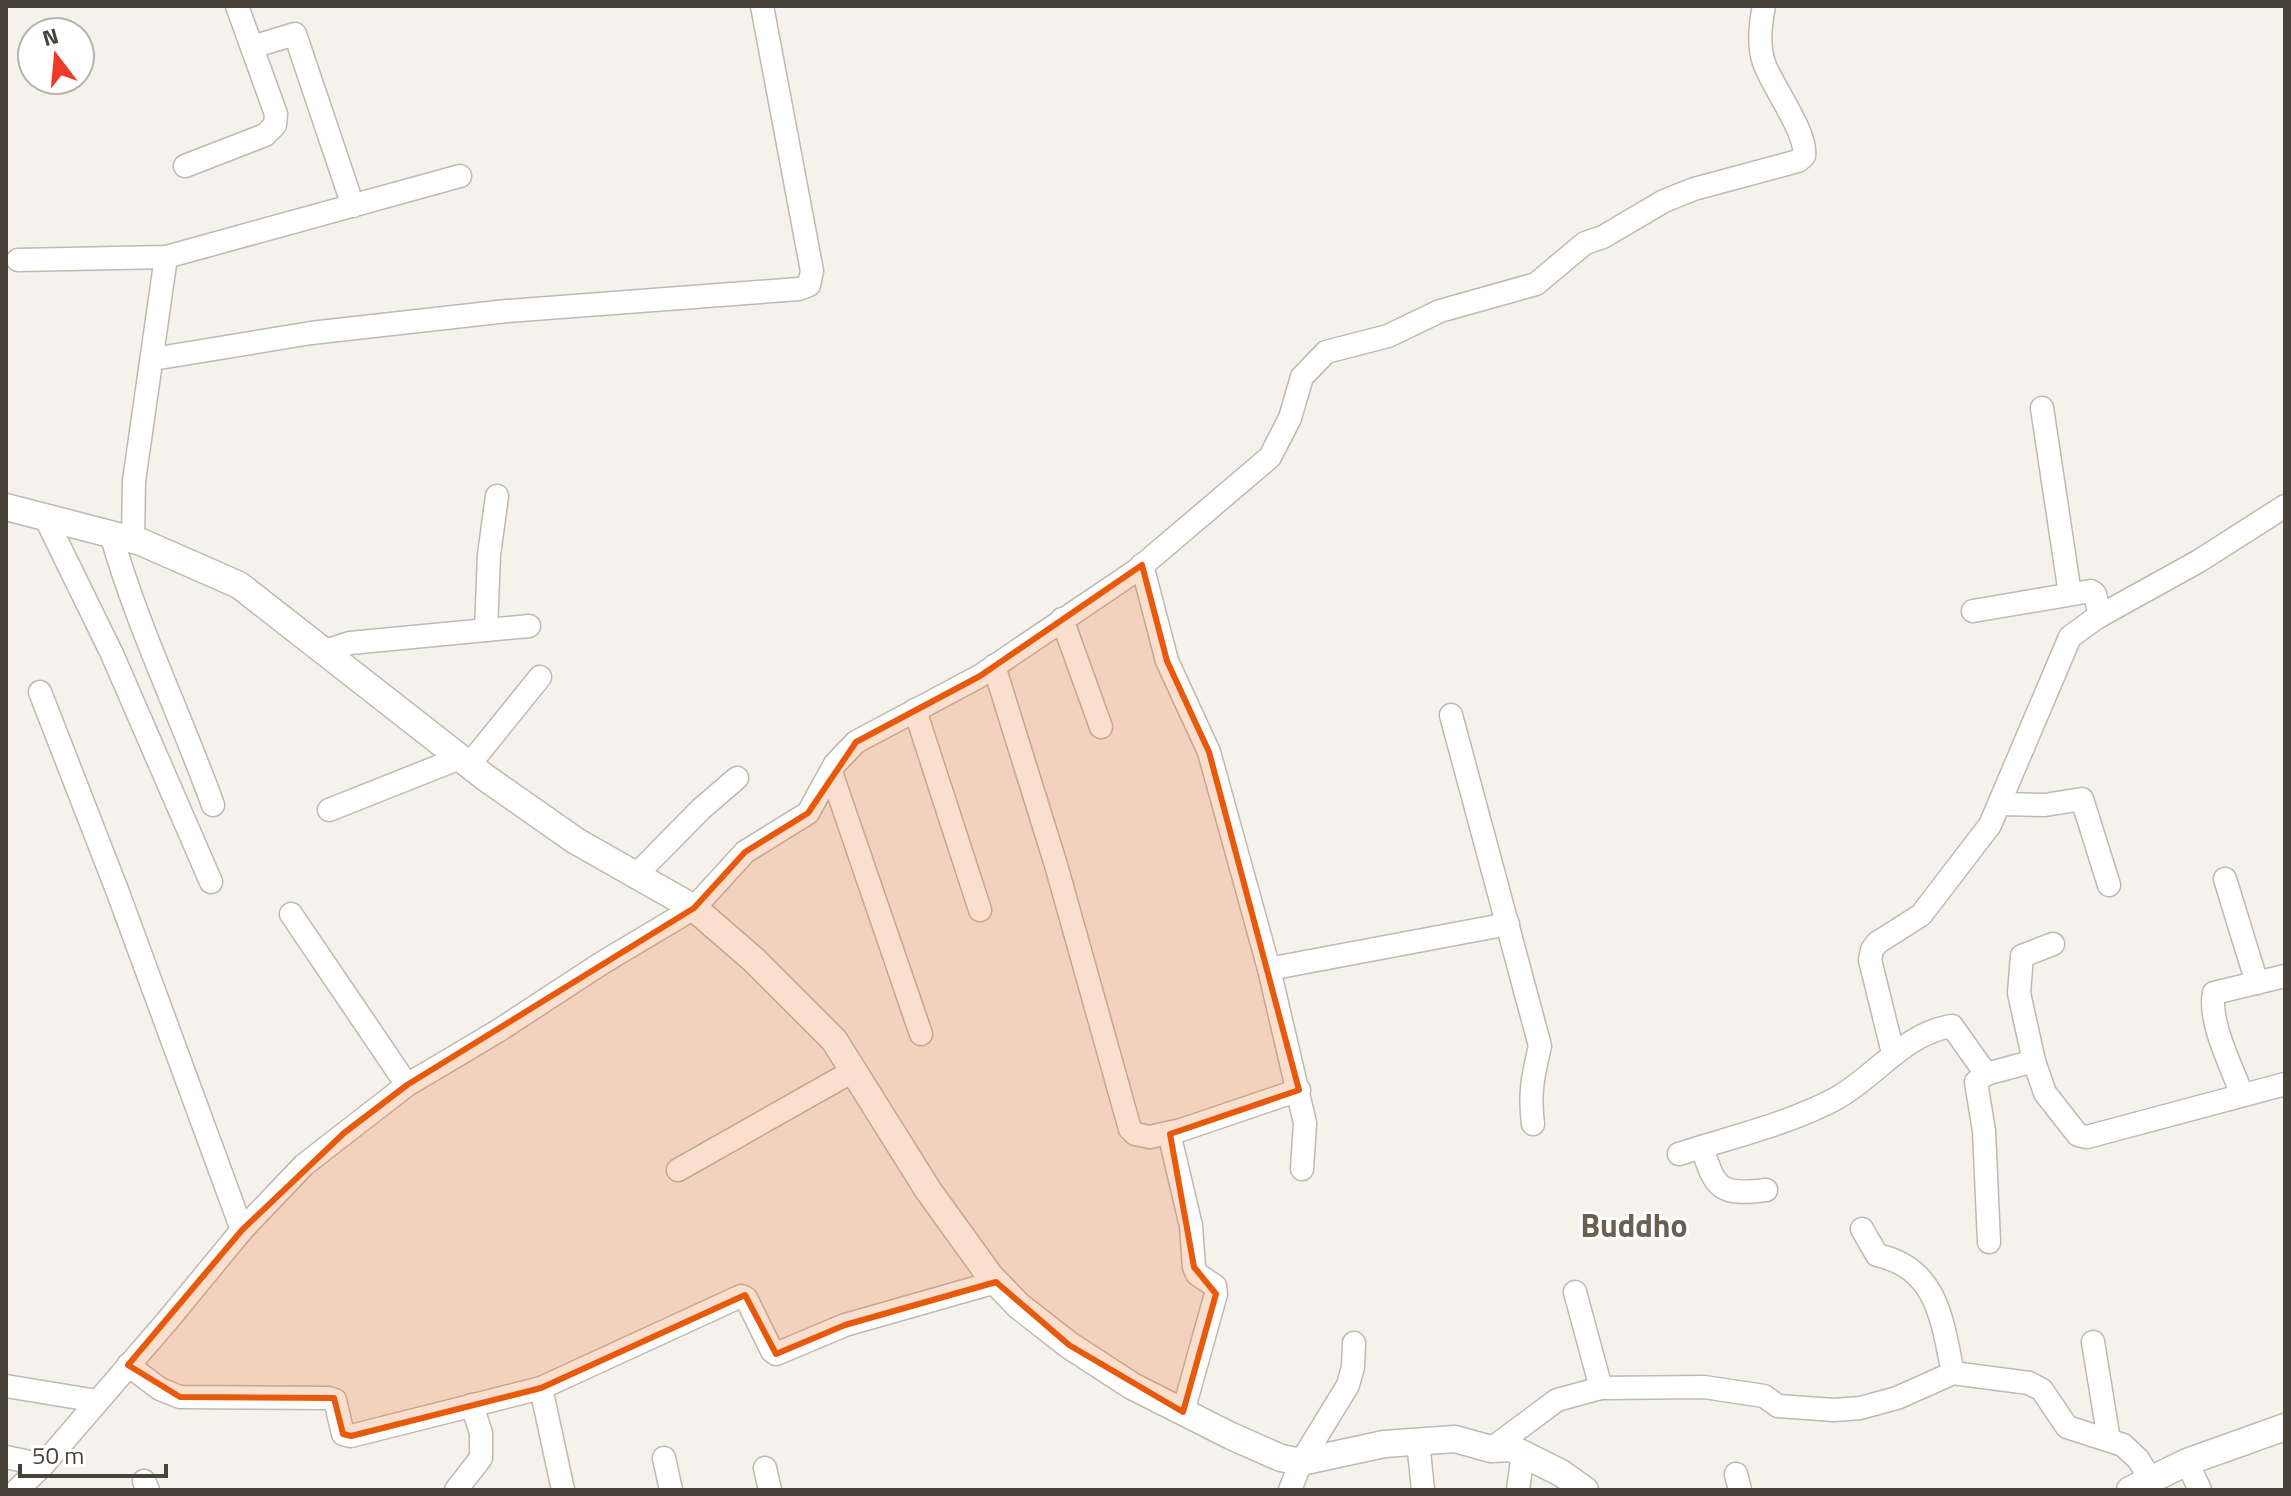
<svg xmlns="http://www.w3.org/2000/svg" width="2291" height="1496" viewBox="0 0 2291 1496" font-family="'Titillium Web',sans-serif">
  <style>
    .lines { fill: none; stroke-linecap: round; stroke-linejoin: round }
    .minor-casing { stroke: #c0b9ae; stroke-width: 25 }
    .tertiary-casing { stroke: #c0b9ae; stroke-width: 29 }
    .minor { stroke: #fff; stroke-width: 22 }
    .tertiary { stroke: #fff; stroke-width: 26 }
    .marked { fill: #e8590c; fill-opacity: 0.2; stroke: #e8590c; stroke-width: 6; stroke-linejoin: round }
    .labels { text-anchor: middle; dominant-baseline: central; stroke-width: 6; stroke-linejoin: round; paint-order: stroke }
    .quarter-label { font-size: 32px; font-weight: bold; fill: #6b5f51; stroke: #fff }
  </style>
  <rect width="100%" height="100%" fill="#f5f1eb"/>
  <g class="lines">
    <g class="minor-casing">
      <g id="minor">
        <path d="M252,47L295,34L353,206"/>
        <path d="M185,166L265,135L275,125L276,114L237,6"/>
        <path d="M18,260L166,257L460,176"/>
        <path d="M153,359L311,333L507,311L799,289L809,285L812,271L762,6"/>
        <path d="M2042,408L2070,594"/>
        <path d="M45,517L112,654L211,882"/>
        <path d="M111,534C137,626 180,714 213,805"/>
        <path d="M133,540L134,481L166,257"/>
        <path d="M1142,565L1167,661L1209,752L1269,969L1305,1123L1302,1169"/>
        <path d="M1973,611L2091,591L2095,594L2100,616"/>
        <path d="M1062,619L1101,727"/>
        <path d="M486,630L489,555L497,496"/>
        <path d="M325,651L350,643L529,626"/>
        <path d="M994,666L1056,865L1130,1129L1135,1134L1150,1137L1181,1130L1299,1090"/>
        <path d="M40,692L117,890L242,1230"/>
        <path d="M915,710L980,910"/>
        <path d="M1451,715L1540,1046C1533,1076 1529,1093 1533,1124"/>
        <path d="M469,765L540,677"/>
        <path d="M831,772L921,1034"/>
        <path d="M2001,804L2045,805L2082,799L2109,885"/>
        <path d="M329,810L460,758"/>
        <path d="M636,875L701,809L737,778"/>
        <path d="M2225,879L2257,983"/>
        <path d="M291,914L407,1085"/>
        <path d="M2053,944L2022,956L2019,993L2034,1061L2045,1093L2078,1135L2087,1137L2285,1084"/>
        <path d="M1269,969L1508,924"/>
        <path d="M1893,1053L1870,960L1872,950L1877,943L1921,915L1990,825L2070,637L2096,618L2199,561L2285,506"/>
        <path d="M1986,1074L1976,1082L1984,1131L1989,1242"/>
        <path d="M2242,1095C2232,1067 2208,1022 2214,993L2285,976"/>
        <path d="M1169,1133L1191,1226L1194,1267L1197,1274L1215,1286L1216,1294L1183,1412"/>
        <path d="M1702,1147C1715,1188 1719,1196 1766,1190"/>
        <path d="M1679,1154C1731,1137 1789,1124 1837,1098C1876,1076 1905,1033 1952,1026L1986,1074L2034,1061"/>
        <path d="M678,1170L853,1071"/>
        <path d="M1862,1229L1877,1255C1938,1268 1942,1321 1953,1373"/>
        <path d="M1575,1292L1601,1388"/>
        <path d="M2093,1342L2109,1440"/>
        <path d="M128,1365L160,1389L180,1397L329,1398L335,1400L343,1434L351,1436L541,1388L741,1296L746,1298L772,1351L776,1354L845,1325L996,1282"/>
        <path d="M6,1386L97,1401"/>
        <path d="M541,1388L563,1490"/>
        <path d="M1418,1441L1423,1490"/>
        <path d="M1491,1449L1557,1400L1601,1388L1704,1387L1764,1396L1778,1406L1834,1410L1860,1408L1897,1398L1953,1373L2029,1383L2042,1390L2067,1427L2123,1445L2138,1459L2151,1480"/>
        <path d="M6,1457L43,1465"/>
        <path d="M664,1458L671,1490"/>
        <path d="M2187,1462L2200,1490"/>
        <path d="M765,1468L770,1490"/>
        <path d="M1736,1474L1740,1490"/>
        <path d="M144,1481L148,1490"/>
        <path d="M17,1490L43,1465L168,1320L242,1230L304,1165L407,1085L498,1031L602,963L694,908L745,852L808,813L835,764L856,742L980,676L1137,570L1270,457L1290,418L1302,377L1326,352L1388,336L1440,311L1536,284L1585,243L1603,237L1664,201L1694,189L1798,161L1804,156C1808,134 1772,86 1764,63C1758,45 1760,25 1764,6"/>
        <path d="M456,1490L481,1458V1433L472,1405"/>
        <path d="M1290,1490L1301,1462L1348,1385L1353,1367L1354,1343"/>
        <path d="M1518,1490L1523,1453"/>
      </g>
    </g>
    <g class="tertiary-casing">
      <g id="tertiary">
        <path d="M6,507L141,542L239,585L486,778L576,841L694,908L754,960L834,1040L928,1190L990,1276L1019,1306L1069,1345L1132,1386L1231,1436L1281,1458L1301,1462L1384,1444L1455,1439L1491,1449L1511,1448L1561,1473L1585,1490"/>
        <path d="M2130,1490L2187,1462L2285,1427"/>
      </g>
    </g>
    <use href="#minor" class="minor"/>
    <use href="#tertiary" class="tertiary"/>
  </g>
  <path class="marked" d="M1142,565L1167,661L1209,752L1299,1090L1170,1134L1194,1267L1216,1294L1183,1412L1069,1345L996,1282L845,1325L776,1354L745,1295L541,1388L351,1436L343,1434L334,1398L180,1397L128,1365L242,1230L344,1133L407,1085L694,908L745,852L808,813L856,742L980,676Z"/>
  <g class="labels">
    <g class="quarter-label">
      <text x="1634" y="1225">Buddho</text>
    </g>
  </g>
  <rect width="2291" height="1496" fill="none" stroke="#494239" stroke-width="16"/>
  <g transform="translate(56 56) rotate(344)"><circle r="38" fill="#ffffff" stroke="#b6b3b0" stroke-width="2"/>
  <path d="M0-6L14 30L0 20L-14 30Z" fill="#f03927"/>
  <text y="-12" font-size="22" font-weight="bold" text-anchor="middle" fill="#494239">N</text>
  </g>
  <path d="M20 1464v12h146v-12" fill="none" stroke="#494239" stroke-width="4"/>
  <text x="32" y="1464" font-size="24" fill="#494239" stroke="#ffffff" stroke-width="6" paint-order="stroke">50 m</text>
</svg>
